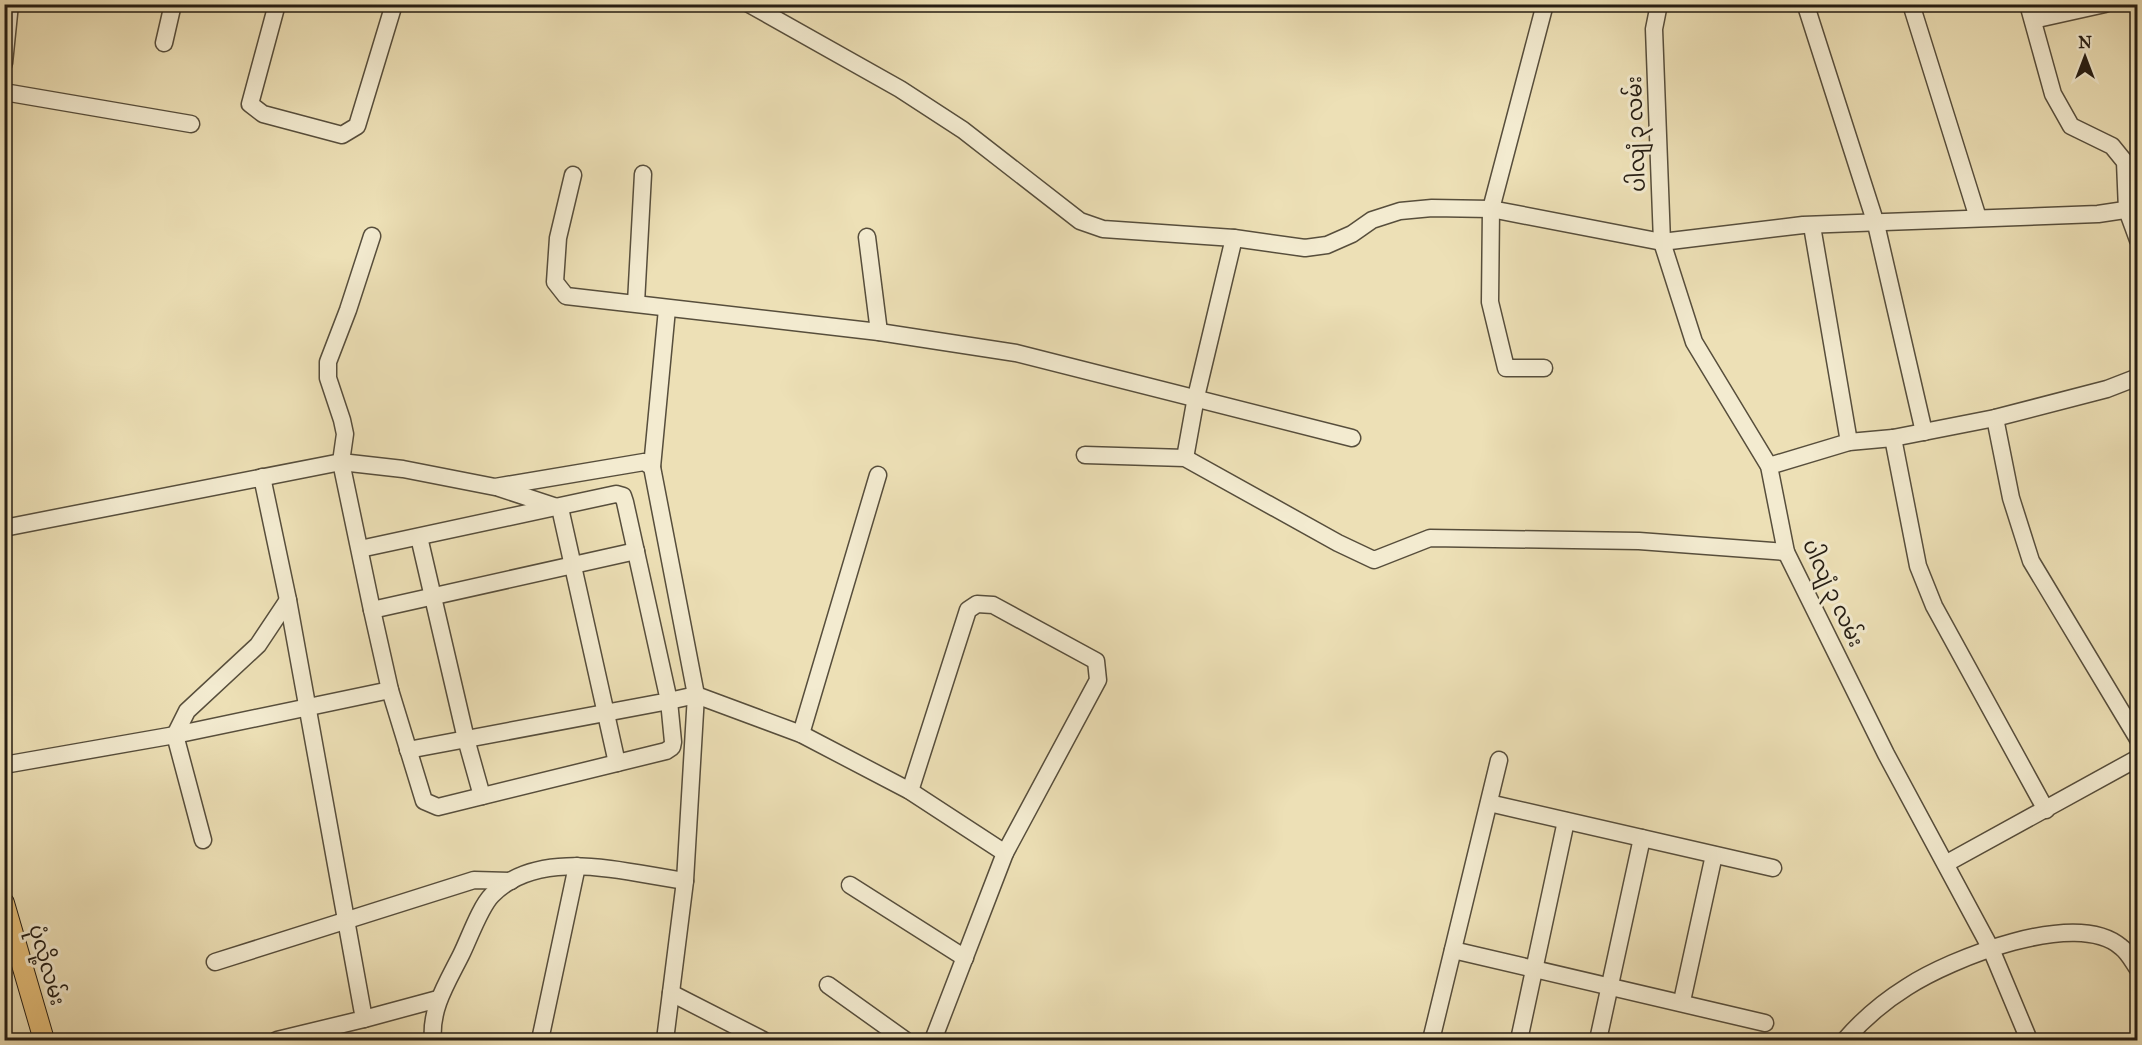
<svg xmlns="http://www.w3.org/2000/svg" width="2142" height="1045" viewBox="0 0 2142 1045" font-family="'IM FELL Great Primer','Noto Sans Myanmar',serif">
  <style>
    .lines { fill: none; stroke-linecap: round; stroke-linejoin: round }
    .minor-casing { stroke: #574e3c; stroke-width: 19 }
    .major-casing { stroke: #251d13; stroke-width: 22 }
    .minor { stroke: #f3ebd0; stroke-width: 16 }
    .major { stroke: #e6c07b; stroke-width: 20 }
    .labels { text-anchor: middle; dominant-baseline: central; stroke-width: 6; stroke-linejoin: round; paint-order: stroke }
    .street-label { font-size: 21px; fill: #251d13; stroke: #f3ebd0 }
  </style>
  <rect width="100%" height="100%" fill="#ede0b6"/>
  <filter id="stains"><feTurbulence type="fractalNoise" baseFrequency=".00333" numOctaves="4"/><feColorMatrix values="0 0 0 0 .2 0 0 0 0 .09 0 0 0 0 .02 0 0 0 .5 -.17"/></filter>
  <radialGradient id="worn" r=".72"><stop offset=".6" stop-color="#630" stop-opacity="0"/><stop offset="1" stop-color="#630" stop-opacity=".3"/></radialGradient>
  <g class="lines">
    <g class="minor-casing">
      <g id="minor">
        <path d="M277,4L250,104L263,114L342,135L357,126L394,4"/>
        <path d="M749,4L900,89L963,130L1080,221L1103,229L1234,238L1305,248L1327,245L1352,234L1372,220L1400,211L1432,208L1491,209L1662,242L1803,225L2098,214L2138,208"/>
        <path d="M1659,4L1654,29L1662,242L1694,342L1769,466L1786,552L1886,754L1991,949L2029,1040"/>
        <path d="M1911,4L1978,218"/>
        <path d="M2028,4L2053,94L2071,126L2112,146L2125,162L2127,210L2138,240"/>
        <path d="M1807,9L1876,224L1924,432"/>
        <path d="M2033,20L2105,4"/>
        <path d="M164,43L173,4"/>
        <path d="M4,63L10,4"/>
        <path d="M4,92L191,124"/>
        <path d="M573,175L558,238L555,282L566,296L879,332L1016,353L1352,438"/>
        <path d="M1812,226L1849,442"/>
        <path d="M372,236L348,310L328,362V378L342,420L345,434L341,462L372,610L390,690L424,801L438,807L666,751L672,747L673,742L669,701L696,695L801,734L910,791L1005,853L933,1040"/>
        <path d="M867,237L879,332"/>
        <path d="M636,303L643,174"/>
        <path d="M1544,368H1506L1490,302L1491,209L1545,4"/>
        <path d="M1995,418L2011,498L2031,561L2138,739"/>
        <path d="M1893,438L1918,566L1934,606L2046,810"/>
        <path d="M1085,455L1185,458L1338,543L1374,560L1430,538L1639,541L1786,552"/>
        <path d="M1185,458L1196,397L1234,238"/>
        <path d="M1769,466L1849,442L1893,438L1995,418L2107,389L2138,377"/>
        <path d="M652,467L667,309"/>
        <path d="M262,477L288,600L364,1019L277,1040"/>
        <path d="M499,488L560,508L617,763"/>
        <path d="M4,528L341,462L403,469L495,487L644,462L652,467L696,695L685,881L665,1040"/>
        <path d="M419,537L466,739L482,796"/>
        <path d="M360,549L616,494L623,496L625,502L669,701L408,750"/>
        <path d="M372,610L636,551"/>
        <path d="M801,734L878,475"/>
        <path d="M4,765L175,735L390,690"/>
        <path d="M910,791L968,610L977,604L993,605L1096,661L1098,680L1005,853"/>
        <path d="M1489,803L1773,868"/>
        <path d="M203,840L175,735L187,711L258,645L288,600"/>
        <path d="M1947,863L2138,758"/>
        <path d="M850,885L965,958"/>
        <path d="M1453,950L1765,1023"/>
        <path d="M215,962L474,880L511,881"/>
        <path d="M828,985L905,1040"/>
        <path d="M671,993L763,1040"/>
        <path d="M1682,1001L1714,855"/>
        <path d="M364,1019L438,999"/>
        <path d="M433,1040C430,1009 447,983 461,955C469,939 480,907 492,895C540,846 626,873 685,881"/>
        <path d="M540,1040L577,866"/>
        <path d="M1431,1040L1499,760"/>
        <path d="M1519,1040L1566,821"/>
        <path d="M1598,1040L1642,838"/>
        <path d="M1845,1040C1863,1019 1883,1002 1907,987C1950,959 2076,908 2121,947C2128,952 2133,962 2138,969"/>
      </g>
    </g>
    <g class="major-casing">
      <path id="major" d="M4,903L44,1040"/>
    </g>
    <use href="#minor" class="minor"/>
    <use href="#major" class="major"/>
  </g>
  <g class="labels">
    <g class="street-label">
      <text transform="translate(1636 134) rotate(-92)">ပါလျံ ၃ လမ်း</text>
      <text transform="translate(1833 593) rotate(65)">ပါလျံ ၃ လမ်း</text>
      <text transform="translate(47 965) rotate(74)">ပုံလို့လမ်း</text>
    </g>
  </g>
  <rect width="2142" height="1045" fill="none" stroke="#ede0b6" stroke-width="24"/>
  <rect x="6" y="6" width="2130" height="1033" fill="none" stroke="#251d13" stroke-width="3"/>
  <rect x="12" y="12" width="2118" height="1021" fill="none" stroke="#251d13" stroke-width="1.5"/>
  <g transform="translate(2085 57)" stroke="#f3ebd0" stroke-width="4.5" paint-order="stroke">
  <path d="M0-4.5L10 22L0 15L-10 22Z" fill="#251d13"/>
  <text y="-9" font-size="16" font-weight="bold" text-anchor="middle" fill="#251d13">N</text>
  </g>
  <rect width="100%" height="100%" filter="url(#stains)"/>
  <rect width="100%" height="100%" fill="url(#worn)"/>
</svg>
